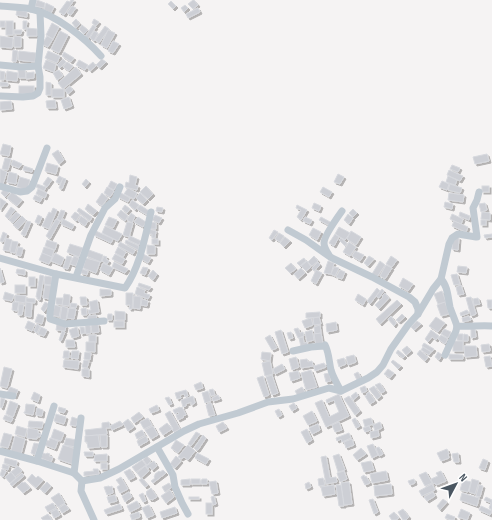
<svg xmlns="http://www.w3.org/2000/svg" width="492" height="520" viewBox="0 0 492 520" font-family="'Sofia Sans Condensed',sans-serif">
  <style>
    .building { fill: #cdcfd5; stroke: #d7d9de; filter: url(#shadow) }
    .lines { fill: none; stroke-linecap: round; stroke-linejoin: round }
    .minor { stroke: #c1cad2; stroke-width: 7 }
  </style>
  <defs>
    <filter id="shadow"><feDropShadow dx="2" dy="2" stdDeviation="0" flood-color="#0004"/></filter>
  </defs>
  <rect width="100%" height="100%" fill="#f5f3f3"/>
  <g class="building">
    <path d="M37,0L45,3L44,8L35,6Z"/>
    <path d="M71,0H74L64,15L59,12L67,1L70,2Z"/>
    <path d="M193,0H194L198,5L193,9L188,4Z"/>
    <path d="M171,1L176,6L173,9L168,4Z"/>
    <path d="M46,3L54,7L51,13L44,10Z"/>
    <path d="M185,5L188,8L184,12L181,8Z"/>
    <path d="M72,6L76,8L71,15L67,13Z"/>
    <path d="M198,8L200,12L188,18L186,14Z"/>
    <path d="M17,10L27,12V17L16,15Z"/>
    <path d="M76,19L80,24L76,28L72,23Z"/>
    <path d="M94,19L99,22L96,26L92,23Z"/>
    <rect x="0" y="21" width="5" height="6"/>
    <rect x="6" y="21" width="7" height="14"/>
    <path d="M23,21H27L26,29H23Z"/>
    <path d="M52,23L59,27L53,39L46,35Z"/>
    <path d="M82,25L88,30L84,34L79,29Z"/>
    <path d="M93,25L96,27L88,39L85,37Z"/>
    <path d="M105,26L109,29L99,43L95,40Z"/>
    <path d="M27,28L37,29V36H27Z"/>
    <path d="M14,30H22L21,34H14Z"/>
    <path d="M108,30L115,33L107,48L101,45Z"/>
    <path d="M60,31L68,35L59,53L51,49Z"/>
    <path d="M94,31L98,33L94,41L90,38Z"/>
    <path d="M0,36L13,38L12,48L0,47Z"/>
    <path d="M14,36L21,37V47H14Z"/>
    <path d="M47,36L53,39L48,47L42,44Z"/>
    <path d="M113,41L119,44L113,53L108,51Z"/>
    <path d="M13,50L18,51L16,62L12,61Z"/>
    <path d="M19,51L36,53L35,62L18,60Z"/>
    <path d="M48,51L60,56L57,63L45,58Z"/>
    <path d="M64,52L74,58L71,62L62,56Z"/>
    <path d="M63,59L66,62L60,68L57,65Z"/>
    <path d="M102,59L106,62L100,68L96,65Z"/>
    <path d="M46,60L56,64L54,72L43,68Z"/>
    <path d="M79,60L88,65L85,70L76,65Z"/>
    <path d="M67,62L73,66L69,71L63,67Z"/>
    <path d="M93,62L96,66L90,71L87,67Z"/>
    <path d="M76,67L81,74L63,89L58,83Z"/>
    <path d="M18,70H25L26,78H19Z"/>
    <path d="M59,70L63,76L57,80L53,73Z"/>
    <path d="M0,71L5,72L4,80H0Z"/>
    <path d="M7,71L18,73L17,81L6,80Z"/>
    <path d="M34,72V78L26,79V73Z"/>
    <path d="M0,82L8,83V86H0Z"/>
    <path d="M46,82L51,83V95H46Z"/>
    <rect x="19" y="86" width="15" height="8"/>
    <path d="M70,86L73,90L68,94L65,90Z"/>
    <rect x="52" y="89" width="12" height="8"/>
    <path d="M69,97L72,106L64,109L61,100Z"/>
    <path d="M55,100L56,108H47L46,101Z"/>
    <path d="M11,101L12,109L0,110V102Z"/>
    <path d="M3,144L11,146L9,156L0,154Z"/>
    <path d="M58,150L64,160L59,164L52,154Z"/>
    <path d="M487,154L489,161L475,164L473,157Z"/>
    <path d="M5,158L11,159L8,170L2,169Z"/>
    <path d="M13,160L22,164L19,168L11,165Z"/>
    <path d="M47,163L58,166L56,174L45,171Z"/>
    <path d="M452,165L460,168L458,172L450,169Z"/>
    <path d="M24,166L33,169L32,172L23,170Z"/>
    <path d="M0,169L7,172L3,184L0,183Z"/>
    <path d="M449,170L463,176L460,181L447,175Z"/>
    <path d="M9,172L17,174L16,184L7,182Z"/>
    <path d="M338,174L344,177L340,184L334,182Z"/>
    <path d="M130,175L137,177L135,185L138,186L137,190L125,187L126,182L129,183Z"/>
    <path d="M59,176L63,178L60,184L56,182Z"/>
    <path d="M448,176L457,180L455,185L446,182Z"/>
    <path d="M20,177L30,180L27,190L17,187Z"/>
    <path d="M48,177L52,180L47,187L43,184Z"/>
    <path d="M63,178L66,179L62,189L59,188Z"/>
    <path d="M86,179L89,182L85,187L82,184Z"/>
    <path d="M111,181L117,184L114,190L108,187Z"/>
    <path d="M442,181L449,184L447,190L439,187Z"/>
    <path d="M37,184L46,187L44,191L36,187Z"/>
    <path d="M450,184L462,188L460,193L448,190Z"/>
    <path d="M146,186L153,194L148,199L140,192Z"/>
    <rect x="482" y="186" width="7" height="6"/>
    <path d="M107,187L114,191L110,197L104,193Z"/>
    <path d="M323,187L332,192L329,197L320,192Z"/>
    <path d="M128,188L137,193L134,199L124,194Z"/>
    <path d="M4,189L9,193L5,197L1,193Z"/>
    <path d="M38,189L47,193L45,198L36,194Z"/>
    <path d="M12,192L22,200L17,206L7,198Z"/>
    <path d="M102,193L108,198L102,206L96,202Z"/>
    <path d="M121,193L130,198L128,202L118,197Z"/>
    <path d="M140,193L147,200L143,204L136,198Z"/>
    <path d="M449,193L464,195L463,202L448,200Z"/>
    <path d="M35,195L42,198L40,202L33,199Z"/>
    <path d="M0,198L6,202L0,210Z"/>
    <path d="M132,200L139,205L135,210L129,205Z"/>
    <path d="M445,202L453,204L452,209L444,207Z"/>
    <path d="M314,203L321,206L319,211L312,208Z"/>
    <path d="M485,203L487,210L481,212L479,204Z"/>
    <path d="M88,204L97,211L93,215L85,209Z"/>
    <path d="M125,205L130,209L127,213L122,209Z"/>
    <path d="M140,205L149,211L147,215L137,209Z"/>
    <path d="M297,205L307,210L301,220L297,217L301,210L296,208Z"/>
    <path d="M11,207L15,210L8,219L5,216Z"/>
    <path d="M157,207L163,208L162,212L156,211Z"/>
    <path d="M53,208L57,210L49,229L42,226L49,212L51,213Z"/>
    <path d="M79,208L92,217L90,221L77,211Z"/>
    <path d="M353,209L357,213L353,217L349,213Z"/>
    <path d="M61,210L65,211L61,221L57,219Z"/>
    <path d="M121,210L128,216L125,221L117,215Z"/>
    <path d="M16,212L20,215L13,223L9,220Z"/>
    <path d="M75,212L80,215L76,221L71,217Z"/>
    <path d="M460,212L470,216L469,220L459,216Z"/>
    <path d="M482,212L490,213V220L481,219Z"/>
    <path d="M131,213L135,216L132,223L127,220Z"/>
    <path d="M348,214L353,218L349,224L344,220Z"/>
    <path d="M452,214L463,219L461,224L450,219Z"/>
    <path d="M38,215L42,217L39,224L35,222Z"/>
    <path d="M155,215L162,218L159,223L152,220Z"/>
    <path d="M22,216L26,220L18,229L13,225Z"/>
    <path d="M81,216L88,221L85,226L78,221Z"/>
    <path d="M109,217L117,220L113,228L105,225Z"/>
    <path d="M138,217L146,222L143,227L134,222Z"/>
    <path d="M305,217L312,220L310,224L303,221Z"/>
    <path d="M321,217L332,223L330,226L319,220Z"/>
    <path d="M56,219L60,221L50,239L46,236Z"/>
    <path d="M63,219L74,225L72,229L61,224Z"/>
    <rect x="481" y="220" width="5" height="5"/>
    <path d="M27,221L31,222L25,236L21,234Z"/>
    <path d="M454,221L468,227L466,232L452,226Z"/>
    <path d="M127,222L133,223L129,237L123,235Z"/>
    <path d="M151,222L156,223V229H150Z"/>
    <path d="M105,226L122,234L118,241L102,233Z"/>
    <path d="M339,227L350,233L345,240L335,234Z"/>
    <path d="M313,228L321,232L317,240L309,235Z"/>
    <path d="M149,229L156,231L155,238H152V234H149Z"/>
    <path d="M274,230L278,232L272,240L269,238Z"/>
    <path d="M96,231L113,239L111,243L94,235Z"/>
    <path d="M351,231L361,237L356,245L347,239Z"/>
    <path d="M3,232L7,234L3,242L0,241Z"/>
    <path d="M279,233L284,236L280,242L275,239Z"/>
    <path d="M335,234L339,237L334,246L329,243Z"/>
    <path d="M492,234V237L485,238L484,235Z"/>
    <path d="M130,236L141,241L139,245L128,240Z"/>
    <path d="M285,237L290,241L284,247L280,243Z"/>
    <path d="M453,237L459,238L458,250L452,249Z"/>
    <path d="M6,238L12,240L9,251L3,250Z"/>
    <path d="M341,238L347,243L345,246L339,240Z"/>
    <rect x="152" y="239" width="6" height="5"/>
    <path d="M47,240L57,243L55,250L45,246Z"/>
    <path d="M126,240L139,246L138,250L125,243Z"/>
    <path d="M12,241L18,242L15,253L10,252Z"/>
    <path d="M120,242L135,250L133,254L118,246Z"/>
    <path d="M349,242L356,247L350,256L343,252Z"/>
    <path d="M70,244L83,248L79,257L67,252Z"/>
    <path d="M147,245L155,246V254H147Z"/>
    <path d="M18,247L23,248L21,256L16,255Z"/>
    <path d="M44,247L54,250L52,257L42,253Z"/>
    <path d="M118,247L126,252L123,257L115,253Z"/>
    <path d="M89,250L103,255L101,262L86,256Z"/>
    <path d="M355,251L364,255L360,261L352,256Z"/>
    <path d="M42,253L52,257L49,264L39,260Z"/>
    <path d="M55,253L64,258L61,265L51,261Z"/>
    <path d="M115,254L125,259L122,264L112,259Z"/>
    <path d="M143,254L151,258L148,263L141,259Z"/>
    <path d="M67,256L72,257L68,269L63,268Z"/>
    <path d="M74,256L79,258L76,266L70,264Z"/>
    <path d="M104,256L107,257L106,259L109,261L107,264L102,261Z"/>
    <path d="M314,256L318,261L312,266L308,262Z"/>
    <path d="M369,256L374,259L368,266L364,263Z"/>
    <path d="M391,256L397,260L392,267L386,264Z"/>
    <path d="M86,258L100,262L96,273L83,268Z"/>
    <path d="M304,258L306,261L300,266L297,263Z"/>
    <path d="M307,261L311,267L306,271L301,266Z"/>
    <path d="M328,261L334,263L331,274L324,273Z"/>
    <path d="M380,261L385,265L377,277L372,274Z"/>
    <path d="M114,262L128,269L125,273L112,267Z"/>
    <path d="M318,262L320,265L314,271L312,268Z"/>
    <path d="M103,263L113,268L109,275L100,270Z"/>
    <path d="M291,263L296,269L290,273L285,268Z"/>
    <path d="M386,265L392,268L385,279L380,276Z"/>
    <path d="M458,266L467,267L466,273L457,272Z"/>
    <path d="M143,267L148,268L145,275L140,273Z"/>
    <path d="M334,267L339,268L335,276L331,274Z"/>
    <path d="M0,268L4,282L0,283Z"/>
    <path d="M301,268L305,273L298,279L294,274Z"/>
    <path d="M17,269L25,270V275L16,273Z"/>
    <path d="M82,269L88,271L87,275L81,273Z"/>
    <path d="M153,270L157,274L153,280L148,276Z"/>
    <path d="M316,270L322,273L316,284L311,281Z"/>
    <path d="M340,270L345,272L342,279L336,277Z"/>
    <path d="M457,274L460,284L454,285L451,275Z"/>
    <path d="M40,275L44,276L40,300L37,299V297H36Z"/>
    <path d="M45,276L52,277V285L44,284Z"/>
    <rect x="29" y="277" width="6" height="9"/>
    <path d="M403,278L413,284L408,291L399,286Z"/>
    <path d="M139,283L151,287L149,290L138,286Z"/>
    <rect x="15" y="285" width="10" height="8"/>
    <path d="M45,285L52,286L50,299L43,298Z"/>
    <path d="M461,285L464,294L458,295L456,287Z"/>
    <path d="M137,287L145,290L144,293L150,295L148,299L135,294Z"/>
    <path d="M377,288L380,291L370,304L367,301Z"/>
    <path d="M100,289L111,290V295L100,296Z"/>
    <path d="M382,289L384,291L379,298L376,296Z"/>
    <path d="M442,291L446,302L438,304L434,294Z"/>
    <path d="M5,292L14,295L12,301L3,299Z"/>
    <path d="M126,293H133L132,309H129L130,305H126Z"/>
    <path d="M385,293L389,298L379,309L375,305L383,297L382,296Z"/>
    <path d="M64,294L70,295L69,306L62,305Z"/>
    <path d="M358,294L366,299L363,305L355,300Z"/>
    <path d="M15,295L26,296L25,303L15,301Z"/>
    <path d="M134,296L141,297L140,309L133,308Z"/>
    <path d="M80,297H86L87,305H81Z"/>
    <path d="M471,297L476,314L471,316L466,298Z"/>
    <path d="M26,298L35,299V303L26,302Z"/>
    <path d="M56,298H63L62,305L56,304Z"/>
    <path d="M478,298L480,304L474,305L473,299Z"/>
    <path d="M142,299L148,301L147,306L141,305Z"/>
    <path d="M97,300L99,312L89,314L88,310H91L89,302Z"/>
    <path d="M397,300L401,304L380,324L376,319Z"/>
    <path d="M487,300H492V308H488Z"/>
    <path d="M13,302H19L17,311L12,310Z"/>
    <path d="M26,302L32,303L31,317L25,316Z"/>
    <path d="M45,302L49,304L44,312L41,309Z"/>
    <path d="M445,302L449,314L441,316L437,305Z"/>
    <path d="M71,303L77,304L76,308L70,307Z"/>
    <path d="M19,304H24L22,315H18Z"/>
    <path d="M55,305L61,307L59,317L52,315Z"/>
    <path d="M62,306L68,308L66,320L60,319Z"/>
    <path d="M69,308L76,309L74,319L67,318Z"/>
    <path d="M86,308L87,315H82L81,309Z"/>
    <path d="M467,310L469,313L461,316L460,313Z"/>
    <path d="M115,311L125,312V320H115Z"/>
    <path d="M320,312V317L306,318V313Z"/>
    <path d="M38,314L44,316L42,324L35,322Z"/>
    <path d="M108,314H112V320H107Z"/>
    <path d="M402,314L405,317L399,322L396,320Z"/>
    <path d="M96,315L97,320L88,321V316Z"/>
    <path d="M391,316L396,323L394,326L388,319Z"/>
    <path d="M469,316L471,320L463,322L462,318Z"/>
    <path d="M319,317L321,324L314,325L313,318Z"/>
    <path d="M436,317L445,323L438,332L429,326Z"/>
    <path d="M311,318L313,325L305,328L302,321Z"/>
    <path d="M28,321L35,324L32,331L25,328Z"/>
    <rect x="114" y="321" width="10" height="6"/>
    <path d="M417,321L421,324L414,330L411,327Z"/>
    <path d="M336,322L337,330L327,332L326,324Z"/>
    <path d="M37,324L40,326L37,333L34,331Z"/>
    <path d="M57,324L66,326L65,331L56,330Z"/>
    <path d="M98,324L99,332L92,333L91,325Z"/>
    <path d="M90,325L91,333L86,334L85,326Z"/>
    <path d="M320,325L321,333L315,334L314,327Z"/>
    <path d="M41,327L47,330L44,336L38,334Z"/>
    <path d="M77,327L79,336L72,338L69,330Z"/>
    <path d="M80,327H84L85,333L81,334Z"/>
    <path d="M298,328L300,333L303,332L304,336L298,338L294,329Z"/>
    <path d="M444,329L451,332L448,338L441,334Z"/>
    <path d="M471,329H475L476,337L471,338Z"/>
    <path d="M281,330L288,352L282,354L275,332Z"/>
    <path d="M312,330L314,340L307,342L305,332Z"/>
    <path d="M431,330L439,336L436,340L432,337L428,342L425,339Z"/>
    <path d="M62,331L65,332L61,341L59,340Z"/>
    <path d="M291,332L293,338L289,339L287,333Z"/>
    <path d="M321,333L323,344L316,345L314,334Z"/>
    <path d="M457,334H463V341L457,340Z"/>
    <path d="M464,334L468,335V341H463Z"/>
    <rect x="89" y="335" width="7" height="7"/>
    <path d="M270,335L277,348L272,350L265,338Z"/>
    <path d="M441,335L448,339L445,344L438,339Z"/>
    <path d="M303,337L304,343L307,342L308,346L301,347L299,338Z"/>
    <path d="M66,340H74L75,347H66Z"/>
    <rect x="453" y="341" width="10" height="10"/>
    <path d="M86,342H95V352L86,351Z"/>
    <path d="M424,343L434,349L432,352L422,346Z"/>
    <path d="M489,344L490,351L482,352L481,345Z"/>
    <path d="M407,346L411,351L406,355L402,350Z"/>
    <path d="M464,346H476L477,356L465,357Z"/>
    <path d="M423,347L431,352L429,355L421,350Z"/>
    <path d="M398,350L405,356L403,358L396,353Z"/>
    <path d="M420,350L428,357L425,361L417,354Z"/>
    <path d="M64,351H69V358H63Z"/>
    <path d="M72,351H79L78,359L71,358Z"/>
    <path d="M85,352L91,353L90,360L84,359Z"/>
    <path d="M262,352L271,353L270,361L261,359Z"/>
    <path d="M438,352L442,355L439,360L435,357Z"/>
    <path d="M449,354L463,355V359H449Z"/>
    <path d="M354,355L356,362L348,365L346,357Z"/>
    <path d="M490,356L492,366L486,367L484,357Z"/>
    <path d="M296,357L299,367L292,370L289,359Z"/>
    <path d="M344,358L346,364L339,367L337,360Z"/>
    <path d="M307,359L308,362L312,361L313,366L301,368L300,360Z"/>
    <path d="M64,360L79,361L78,369L63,367Z"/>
    <path d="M84,360L89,361L87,368L82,367Z"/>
    <path d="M393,360L401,366L398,369L391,362Z"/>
    <path d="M270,361L273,374L265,376L262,363Z"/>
    <path d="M324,363L326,367L315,371L314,366Z"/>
    <path d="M282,364L285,369L275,374L273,369Z"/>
    <path d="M4,367L12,369L7,388L0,386Z"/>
    <path d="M82,369H89V377L82,376Z"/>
    <path d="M388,369L394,373L390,378L384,374Z"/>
    <path d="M311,370L317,387L306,390L301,373Z"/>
    <path d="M298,371L300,378L291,381L289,373Z"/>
    <path d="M358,372L361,378L357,380L354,374Z"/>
    <path d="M329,373L331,381L326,382L324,374Z"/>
    <path d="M272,375L278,393L272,395L266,377Z"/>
    <path d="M263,376L269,395L264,397L257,378Z"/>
    <path d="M201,382L203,388L196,390L194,385Z"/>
    <path d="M380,383L385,391L381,393L375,385Z"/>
    <path d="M365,386L367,391L362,393L360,388Z"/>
    <path d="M374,386L381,396L377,399L369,389Z"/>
    <path d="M10,387L18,390L15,397L7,393Z"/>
    <path d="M302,387L305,392L298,396L295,391Z"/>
    <path d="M213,389L215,395L211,396L209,390Z"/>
    <path d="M186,390L188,396L185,397L184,394L180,395L181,398L177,399L175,393Z"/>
    <path d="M208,391L211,401L205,403L202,393Z"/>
    <path d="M34,392L40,395L38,402L31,399Z"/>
    <path d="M356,392L358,396L353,400L351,396Z"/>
    <path d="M369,392L375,401L370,404L365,396L367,395L366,394Z"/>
    <path d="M339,394L349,416L326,427L315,403L322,400L329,417L339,412L334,400L327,403L326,400Z"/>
    <path d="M218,395L220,399L213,401L212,398Z"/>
    <path d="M193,396L195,403L191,405V402L186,404V406L183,407L181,400Z"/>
    <path d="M349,396L360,411L355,415L344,399Z"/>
    <path d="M169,397L172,404L169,405L165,398Z"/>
    <path d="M1,398L5,399L2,408L0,407Z"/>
    <path d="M10,401L18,404L13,417L6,414Z"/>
    <path d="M209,403H211L215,415L209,416L206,405Z"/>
    <path d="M294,403L297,408L292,411L289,406Z"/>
    <path d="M26,404L35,405L33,415L24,413V412H25Z"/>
    <path d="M157,405L159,410L151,413L149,409Z"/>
    <path d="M59,407L66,409L64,413L58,411Z"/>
    <path d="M180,407L181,408L182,407L186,415L183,416L184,417L178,420L176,415L179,414L178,412L175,414L173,410Z"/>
    <path d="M37,408L43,410L42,416L36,415Z"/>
    <path d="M279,409L282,415L278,417L275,411Z"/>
    <path d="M170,411L180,429L174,432L172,430L173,429L165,414Z"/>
    <path d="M312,411L317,421L308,425L303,416Z"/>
    <path d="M139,412L143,417L134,423L131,418Z"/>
    <path d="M56,414L66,417L64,424L54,421Z"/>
    <path d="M5,415L13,418L11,422L3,419Z"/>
    <path d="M72,417L78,419L76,426L70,425Z"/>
    <path d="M148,418L152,425L144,429L140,422Z"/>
    <path d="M355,418L360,426L356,428L352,420Z"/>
    <path d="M371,418L373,424L365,427L363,420Z"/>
    <path d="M128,419L134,427L128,431L123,423Z"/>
    <path d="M29,421L43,422L42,428L28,427Z"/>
    <path d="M120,421L123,425L112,430L110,426Z"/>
    <path d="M109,422L110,428H106L107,434L86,436L85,430L102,428V423Z"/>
    <path d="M223,422L227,428L219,432L216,426Z"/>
    <path d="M339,422L342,430L335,432L332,425Z"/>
    <path d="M380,422L382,428L375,431L373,425Z"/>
    <path d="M167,423L172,429L163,435L159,429Z"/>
    <path d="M318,424L320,430L312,434L309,428Z"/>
    <path d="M17,426L27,429L25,437L15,434Z"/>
    <path d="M153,426L158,435L151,439L145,430Z"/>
    <path d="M369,426L371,430L365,432L363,428Z"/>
    <path d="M28,428L38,430V433L41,434L40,437H37V439L27,438Z"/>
    <path d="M54,429L64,433L61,441L51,438Z"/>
    <path d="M307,429L312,440L307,443L301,432Z"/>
    <path d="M142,430L145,435L137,439L135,434Z"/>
    <path d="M378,430L379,436L371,438L370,432Z"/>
    <path d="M196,432L200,434L191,446L188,444Z"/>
    <path d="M4,433L12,435L8,448L0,446Z"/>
    <path d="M349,433L351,438L342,442L341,439L337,441L336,438Z"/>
    <path d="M98,435L100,447L88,448L87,442H85V436Z"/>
    <path d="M100,435H107V447H101Z"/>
    <path d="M203,435L206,438L198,450H196L194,448Z"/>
    <path d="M15,436L25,439L21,454L11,451Z"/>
    <path d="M146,436L148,441L139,446L137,441Z"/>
    <path d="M50,438L58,441L55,449L45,445L47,440L49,441Z"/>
    <path d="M66,438L77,440L76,447L64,445Z"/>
    <path d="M352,439L354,445L346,448L344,442Z"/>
    <path d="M176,440L184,445L178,453L171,448Z"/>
    <path d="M34,443L39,444L35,455L31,453Z"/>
    <path d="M373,444L378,455L372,458L367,446Z"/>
    <path d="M63,445L76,449L72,464L58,459Z"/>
    <path d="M188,445L195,451L188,460L184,457L181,459L178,457L187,446Z"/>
    <path d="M379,447L383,454L379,456L376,448Z"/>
    <path d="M361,448L366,454L357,460L353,455Z"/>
    <path d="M447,449L449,454H448L449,458L441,461L437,453Z"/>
    <path d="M84,452H93V456H85Z"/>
    <path d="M43,453L46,454L47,453L50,454L49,456L53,457L51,462L41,458Z"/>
    <path d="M197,453L209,459L206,464L195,458Z"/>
    <path d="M458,453L459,462H454L452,454Z"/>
    <path d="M107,454V461H94L95,455Z"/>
    <path d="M339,454L345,470L338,472L333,456Z"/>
    <path d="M147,456L151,461L147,465L143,460Z"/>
    <path d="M176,456L181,461L175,468L170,464Z"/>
    <path d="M326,456L330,478L336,477L337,482L326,484L321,457Z"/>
    <path d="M5,458L17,461L16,467L4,463Z"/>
    <path d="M483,459L488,461L485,470L479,468Z"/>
    <path d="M142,460L146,465L136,472L132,467Z"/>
    <path d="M154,461L157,466L152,470L150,467L148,469L146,466Z"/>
    <path d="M371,461L374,470L364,472L361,463Z"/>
    <rect x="101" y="463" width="6" height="6"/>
    <path d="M3,464L9,466L8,470L2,468Z"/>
    <path d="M18,466L22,471L15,477L11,472Z"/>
    <path d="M145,466L149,471L141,478L137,473Z"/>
    <path d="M2,469L6,471L3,477L0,475Z"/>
    <path d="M93,469H98L99,474L84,476V472L94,471Z"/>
    <path d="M130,469L135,477L129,480L124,472Z"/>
    <path d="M163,470L166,473L153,483L151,481L155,478L154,477L155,475V474L159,471L160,472Z"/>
    <path d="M344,471L347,479L340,482L337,473Z"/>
    <path d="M386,471L388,480L372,483L370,474Z"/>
    <path d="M441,471L446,481L436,485L435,483L433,484L431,479L438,476L436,473Z"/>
    <path d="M11,472L16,478L10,483L5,477Z"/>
    <path d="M426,472L432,483L425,486L419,475Z"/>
    <path d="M22,473L24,476L12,486L10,484Z"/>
    <path d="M32,474L36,478L38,476L43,480L36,488L27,480Z"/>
    <path d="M364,475L365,477L366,476L370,483L365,485L361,477Z"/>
    <path d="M121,477L128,489L120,493L117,487L120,485L116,480Z"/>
    <path d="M142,478L148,485L145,487L139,480Z"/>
    <path d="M323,478L325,485L319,486L318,479Z"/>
    <path d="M190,479V485H181V480Z"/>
    <rect x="191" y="479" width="9" height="5"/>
    <path d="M202,479H207V484H201V480H202Z"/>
    <path d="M414,479L415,483L410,485L408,481Z"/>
    <path d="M472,479L479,481L475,494L469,492Z"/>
    <path d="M463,480L471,482L468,492L460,490Z"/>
    <path d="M216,481L218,493L212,494L209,482Z"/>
    <path d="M22,482L23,483L25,482L30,488L23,493L17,487Z"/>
    <path d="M47,482L51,486L45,493L40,489Z"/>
    <path d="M309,482L311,487L306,489L305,484Z"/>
    <path d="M349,482L352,504L344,505L341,483Z"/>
    <path d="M169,483L172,487L165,492L162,487Z"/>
    <path d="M391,484L392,494L375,496L374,486Z"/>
    <path d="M432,484L435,490L422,496L419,491Z"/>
    <path d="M334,485L335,494L323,496L321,487Z"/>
    <path d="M336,485H341L344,506H339Z"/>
    <path d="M479,485L483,486L480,497L476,496Z"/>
    <path d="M109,486L110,487L112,486L113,493L107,495L104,487Z"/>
    <path d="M151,488L157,497L152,500L151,499L150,500L146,494L147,493L146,492Z"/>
    <path d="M170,490L174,497L166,503L161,496Z"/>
    <path d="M129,492L132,497L125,502L122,496Z"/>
    <path d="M433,492L435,496L427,501L424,497Z"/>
    <path d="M59,493L65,503L58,507L51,498Z"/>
    <path d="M143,493L146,501L143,502L139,495Z"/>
    <path d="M462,493L479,498L477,506L460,500Z"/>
    <path d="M115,495L117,501L109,503L107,497Z"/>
    <path d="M214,496L216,504L213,505L211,497Z"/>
    <rect x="189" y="497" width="10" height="2"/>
    <path d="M486,497L492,500V510L489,508L491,503L484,500Z"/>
    <path d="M373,499L378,512L374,514L369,500Z"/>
    <path d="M443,499L447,502L440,510L437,506Z"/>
    <path d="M137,501L140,507L130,512L127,506Z"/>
    <path d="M53,503L56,508L48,512L45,507Z"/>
    <rect x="206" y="503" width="6" height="11"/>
    <path d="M65,504L69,509L62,513L59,508Z"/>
    <path d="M120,504L122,509L106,514L104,510Z"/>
    <path d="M149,505L154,515L147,518L142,508Z"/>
    <path d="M481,506L492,511L490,515L479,510Z"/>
    <path d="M175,507L177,513L162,518L160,512Z"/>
    <path d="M57,509L60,515L54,518L51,512Z"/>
    <path d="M403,509L409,517L406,520H403L398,512Z"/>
    <path d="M461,509L470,513L467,520L458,517Z"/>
    <path d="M139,512L140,517L132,520L130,515Z"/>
    <path d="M394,512L399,518L396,520H392L389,516Z"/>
    <path d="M48,514L52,520H43L41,518Z"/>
    <path d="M447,514L455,517L454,520H451L445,518Z"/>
  </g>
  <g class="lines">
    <g class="minor">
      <path d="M0,6C10,7 21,7 31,9C55,14 85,38 101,56"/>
      <path d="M31,9L33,0"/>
      <path d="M0,65L21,67L38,66"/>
      <path d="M0,96L23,97L33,96L38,93L40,88V77L38,66L41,36L40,12"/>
      <path d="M0,186L20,192L27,191L32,187L47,148"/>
      <path d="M288,230L306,240L330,257L372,277L409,297L415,302L418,309V314"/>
      <path d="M329,255C327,252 324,247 324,243C324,236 337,218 342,211"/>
      <path d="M0,258L56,274L125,288C140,267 145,237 151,212"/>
      <path d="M56,274L50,313V319L65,324L104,321"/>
      <path d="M76,277L91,235L105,208L115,199L120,187"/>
      <path d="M441,279L449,244L452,238L458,234C464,235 470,236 476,237H477L473,208L477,200L479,192"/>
      <path d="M293,351L311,347L324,346L325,345C329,352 329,362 331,370C333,377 337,384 341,391"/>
      <path d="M445,355L456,331L457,326"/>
      <path d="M0,394L13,396"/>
      <path d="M157,447L173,475L175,487L182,503L188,514"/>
      <path d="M0,451L37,461L74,473L82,481L100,478L119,469L184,431L199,424L238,413L268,402L293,399L329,388L341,391L368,378L377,372L383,365L391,349L408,325L418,314L433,289L441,279C448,286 448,298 450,307C452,313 455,320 457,326C469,327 480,325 492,326"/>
      <path d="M37,461L54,406"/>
      <path d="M74,473L81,418"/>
      <path d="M82,481L81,491L94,520"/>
    </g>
  </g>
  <g transform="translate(456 484) rotate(49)" stroke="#ffffff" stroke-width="3" paint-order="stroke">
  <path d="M0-3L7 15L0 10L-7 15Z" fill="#4a5661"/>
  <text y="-6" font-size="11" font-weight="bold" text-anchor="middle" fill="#4a5661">N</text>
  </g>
</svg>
